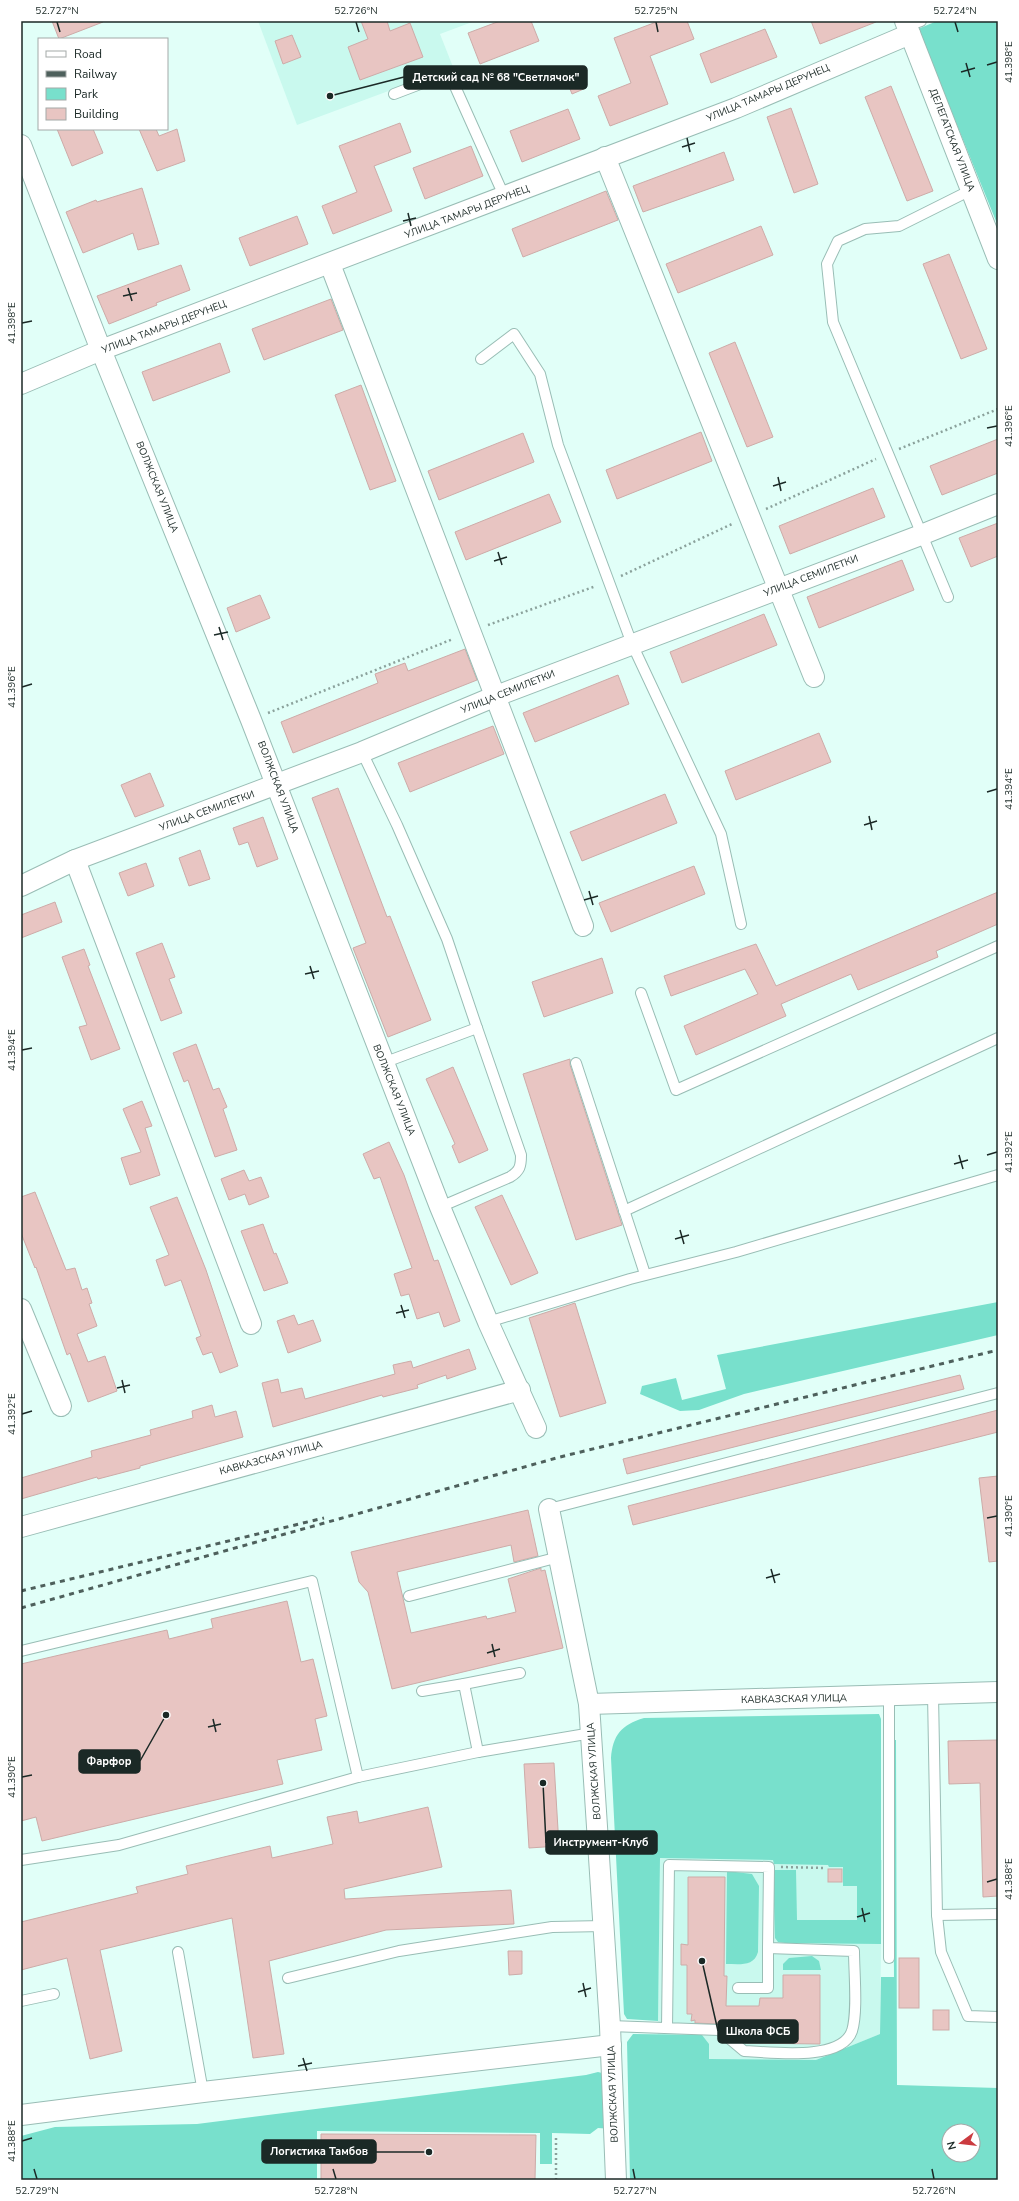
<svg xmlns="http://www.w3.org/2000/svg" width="1019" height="2201" viewBox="0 0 1019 2201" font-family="'Nunito Sans',sans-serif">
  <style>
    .built { fill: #c9f9ee }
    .green { fill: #78e0cc; fill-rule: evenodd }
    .building { fill: #e8c5c2; stroke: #cdaba8 }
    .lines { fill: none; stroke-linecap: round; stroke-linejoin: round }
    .lane-casing { stroke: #99bdb5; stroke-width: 12 }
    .street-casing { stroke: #99bdb5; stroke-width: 22 }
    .path { stroke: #8ba29c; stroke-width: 2.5; stroke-dasharray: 2 3; stroke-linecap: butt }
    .lane { stroke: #fff; stroke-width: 10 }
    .street { stroke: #fff; stroke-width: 20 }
    .rail { stroke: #4e605c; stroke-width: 3; stroke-dasharray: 5 5; stroke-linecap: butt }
    .ticks { fill: none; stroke: #1b2926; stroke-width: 1.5 }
    .labels { text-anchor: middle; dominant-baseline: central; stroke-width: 3.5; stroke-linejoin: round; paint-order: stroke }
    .street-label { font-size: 10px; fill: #1b2926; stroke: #fff }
    .leader { fill: none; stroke: #1b2926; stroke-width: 1.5 }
    .callout-dot { fill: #1b2926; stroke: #fff; stroke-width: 1.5 }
    .callout { fill: #1b2926; stroke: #1b2926; stroke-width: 1.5 }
    .callout-label { font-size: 11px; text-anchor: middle; font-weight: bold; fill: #fff }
    .neatline { fill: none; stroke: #1b2926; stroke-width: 1.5 }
    .ticks-label { font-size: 10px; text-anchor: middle; fill: #1b2926 }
  </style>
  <rect width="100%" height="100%" fill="#e1fff8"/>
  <g class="built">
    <path d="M258,21H475L440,34L453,67L297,125Z"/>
    <path d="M660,1858L882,1860L880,2034L756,2085L657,2084Z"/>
  </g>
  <g class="green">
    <path d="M937,21H998V226L918,29Z"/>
    <path d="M998,1302V1335L968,1342L744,1394L699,1410L680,1411L640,1394L642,1386L676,1378L682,1400L726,1389L717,1355Z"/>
    <path d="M879,1714L881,1719V1944L785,1943L778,1942L775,1938L773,1870H796L797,1920H857V1886H843V1867H829L828,1865L774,1864L773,1860L660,1858L658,2021L627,2019L624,2014L611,1758C613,1735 621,1725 644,1718Z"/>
    <path d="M893,1740H896L897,2085L998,2088V2180H630L627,2042L633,2034L702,2035L709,2044V2059L816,2060L880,2034L881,1977H894ZM949,2131H973V2155H949Z"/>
    <path d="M727,1871L752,1874L759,1886L758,1952C754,1967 739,1964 726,1964Z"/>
    <path d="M812,1956L819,1961L821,1970H783V1964L789,1958Z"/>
    <path d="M598,2072L602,2073L612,2129L598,2128L590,2134L552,2133V2164H540V2133L317,2131V2180H21V2136L55,2127L197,2124L586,2075Z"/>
  </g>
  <g class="building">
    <path d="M52,21H102L103,22L59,39Z"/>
    <path d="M361,21H387L390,31L410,23L423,57L360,80L348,47L368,39Z"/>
    <path d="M500,21H531L539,41L480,64L468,33Z"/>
    <path d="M659,21H687L694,39L650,56L668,104L610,126L598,96L631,83L614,38Z"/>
    <path d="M811,21H875L876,22L820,44Z"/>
    <path d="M765,29L777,57L711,83L700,54Z"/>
    <path d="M292,35L301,57L283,64L275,41Z"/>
    <path d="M580,73L586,88L572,94L566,79Z"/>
    <path d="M891,86L933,191L907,201L865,97Z"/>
    <path d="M791,108L818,184L794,193L767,117Z"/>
    <path d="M568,109L580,139L522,162L510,131Z"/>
    <path d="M400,123L411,152L374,166L392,211L333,234L322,206L357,192L339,146Z"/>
    <path d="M57,129H93L103,153L72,166Z"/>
    <path d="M139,129H156L159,136L177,129L185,161L157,171Z"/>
    <path d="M471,146L483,176L425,199L413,168Z"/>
    <path d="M724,152L734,180L643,212L633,186Z"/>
    <path d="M142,188L159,244L138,250L133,233L83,253L66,212L96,200L97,202Z"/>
    <path d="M606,191L618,220L523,257L512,229Z"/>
    <path d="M297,216L308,244L250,266L239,238Z"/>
    <path d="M761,226L773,255L678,293L666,264Z"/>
    <path d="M949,254L987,349L961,359L923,264Z"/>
    <path d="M181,265L190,290L156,303L157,305L109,324L97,296Z"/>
    <path d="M331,299L343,330L264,360L252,329Z"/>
    <path d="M735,342L773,437L747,447L709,353Z"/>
    <path d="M220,343L230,372L153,401L142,372Z"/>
    <path d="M361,385L396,481L370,490L335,395Z"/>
    <path d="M701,432L712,461L617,499L606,470Z"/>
    <path d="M523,433L534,462L439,500L428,471Z"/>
    <path d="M998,439V473L942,495L930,466Z"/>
    <path d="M873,488L885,517L790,554L779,526Z"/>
    <path d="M549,494L561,522L466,560L455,532Z"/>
    <path d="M998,523V556L971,567L959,538Z"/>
    <path d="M902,560L914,590L819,628L807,597Z"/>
    <path d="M260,595L270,618L236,632L227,608Z"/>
    <path d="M764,614L777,645L682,683L670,652Z"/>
    <path d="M465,649L477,680L293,753L281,722L378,683L375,674L405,663L408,671Z"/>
    <path d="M618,675L629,704L535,742L523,713Z"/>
    <path d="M493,726L504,754L410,792L398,763Z"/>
    <path d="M819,733L831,762L736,800L725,771Z"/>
    <path d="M150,773L164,806L135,817L121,785Z"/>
    <path d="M338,788L387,917L390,916L431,1020L388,1037L353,948L366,943L312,798Z"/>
    <path d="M665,794L677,823L582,861L570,832Z"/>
    <path d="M263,817L278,859L257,867L248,842L239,845L233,828Z"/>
    <path d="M200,850L210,879L189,886L179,858Z"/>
    <path d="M146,863L154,886L128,896L119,873Z"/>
    <path d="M694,866L705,894L611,932L599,903Z"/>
    <path d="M998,892V924L936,951L938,957L858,990L851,974L781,1004L786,1016L696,1055L684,1026L758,994L745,969L671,996L664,976L756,944L776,986Z"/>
    <path d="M55,902L62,922L21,938V915Z"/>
    <path d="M162,943L175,977L169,979L182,1013L161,1021L136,953Z"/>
    <path d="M84,949L90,965L88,966L120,1049L91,1060L79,1027L87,1025L62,957Z"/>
    <path d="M602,958L613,993L544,1017L532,982Z"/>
    <path d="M196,1044L213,1090L219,1088L227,1107L223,1109L237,1150L215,1157L188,1080L184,1082L173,1053Z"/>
    <path d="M570,1059V1065L622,1225L576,1240L523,1074Z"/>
    <path d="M453,1067L488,1150L459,1163L452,1146L455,1144L426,1079Z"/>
    <path d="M142,1101L152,1126L145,1128L160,1175L130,1185L121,1158L141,1152L123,1109Z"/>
    <path d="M389,1142L404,1175L434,1261L438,1260L460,1321L444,1327L439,1312L417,1319L409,1294L401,1296L394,1274L412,1268L380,1177L374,1179L363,1154Z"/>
    <path d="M244,1170L249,1181L261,1177L269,1197L249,1205L245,1194L229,1200L221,1179Z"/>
    <path d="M35,1192L66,1270L75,1268L82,1290L87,1288L92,1303L89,1304L97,1326L77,1334L88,1362L105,1356L117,1391L88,1402L70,1353L67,1355L36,1267L35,1268L21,1233V1197Z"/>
    <path d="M502,1195L538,1273L511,1285L475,1207Z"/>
    <path d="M177,1197L206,1270L238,1366L220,1373L212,1352L203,1355L196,1338L201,1336L181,1280L165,1286L156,1260L169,1255L150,1207Z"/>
    <path d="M263,1224L274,1254L276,1253L288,1283L264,1291L241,1231Z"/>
    <path d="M575,1303L606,1403L560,1417L529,1318Z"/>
    <path d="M294,1315L298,1325L313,1320L321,1341L288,1353L277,1321Z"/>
    <path d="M469,1349L476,1369L447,1379L446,1375L417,1385L418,1388L383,1397L382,1395L273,1427L262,1383L278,1379L281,1393L302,1388L305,1399L395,1374L393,1365L411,1361L413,1368Z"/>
    <path d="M960,1375L964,1389L627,1474L623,1459Z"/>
    <path d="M212,1405L215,1417L236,1411L243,1437L140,1466V1468L98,1479L97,1477L21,1499V1478L92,1457L91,1451L151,1435L150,1430L193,1418L192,1411Z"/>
    <path d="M998,1410V1432L633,1525L628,1506Z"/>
    <path d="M998,1476V1561L989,1562L979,1478Z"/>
    <path d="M528,1510L538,1556L514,1562L511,1545L397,1572L411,1633L486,1616L487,1619L516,1612L508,1579L541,1568V1571L545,1570L563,1648L392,1689L368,1592L359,1582L351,1552Z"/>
    <path d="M287,1601L301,1662L313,1659L327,1716L315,1719L322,1750L277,1760L283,1784L42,1841L36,1817L21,1821V1664L167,1630L169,1639L213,1628L211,1619Z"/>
    <path d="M998,1740V1896L983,1897L980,1783L949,1784L948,1741Z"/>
    <path d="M554,1763L559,1846L529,1848L524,1764Z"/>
    <path d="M428,1807L442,1867L344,1889L345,1899L511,1890L514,1924L386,1930L269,1961L284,2054L253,2058L232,1918L100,1950L122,2051L90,2059L67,1958L21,1970V1922L138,1893L136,1887L188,1874L186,1866L270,1846L272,1858L333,1844L327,1817L357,1811L359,1823Z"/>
    <rect x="828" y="1869" width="14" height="13"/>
    <path d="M688,1877H725L724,1976H727L726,2006H759L760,1998H783V1975H820V2044L745,2043V2028L726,2027L719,2024L695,2023V2020L691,2021L692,2014H687V1965H681V1944L688,1945Z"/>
    <path d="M508,1951H522V1974L509,1975Z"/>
    <rect x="899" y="1958" width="20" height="50"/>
    <rect x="933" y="2010" width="16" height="20"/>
    <path d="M321,2134L536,2135L535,2180H321Z"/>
  </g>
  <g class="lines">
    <g class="lane-casing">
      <g id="lane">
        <path d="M907,26L921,21"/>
        <path d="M394,94L449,73L505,198"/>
        <path d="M481,359L514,334L540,374L558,445L632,644L721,834L741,924"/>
        <path d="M948,597L833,322L827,264L838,241L865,229L899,226L971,190"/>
        <path d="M362,752L397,825L447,939L477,1028L383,1063"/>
        <path d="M641,993L676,1090L998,946"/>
        <path d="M576,1063L645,1274"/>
        <path d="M440,1207L510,1177C520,1171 521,1166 521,1155L477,1028"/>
        <path d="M624,1211L998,1038"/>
        <path d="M488,1322L630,1279L736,1252L998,1175"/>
        <path d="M549,1509L998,1393"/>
        <path d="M409,1596L559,1557"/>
        <path d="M21,1651L312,1581L358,1777"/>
        <path d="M464,1684L520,1673"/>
        <path d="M422,1691L464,1684L478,1752"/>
        <path d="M933,1694L937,1915L941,1952L968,2016L998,2017"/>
        <path d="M889,1696V1958"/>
        <path d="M21,1860L119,1845L358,1777L478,1752L592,1733"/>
        <path d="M937,1915L998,1914"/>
        <path d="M178,1952L203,2092"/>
        <path d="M288,1978L399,1951L552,1927L604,1926"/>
        <path d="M738,1988H768V1948"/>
        <path d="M21,2001L54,1994"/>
        <path d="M610,2026L719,2030L744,2051C770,2052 841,2062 852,2031C858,2012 854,1972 854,1951L768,1948L769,1867L669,1865L667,2028"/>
      </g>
    </g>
    <g class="street-casing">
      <g id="street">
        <path d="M905,21L998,259"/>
        <path d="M21,145L101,350L251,720L440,1207L488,1322L536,1428"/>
        <path d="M605,157L814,677"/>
        <path d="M330,264L583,926"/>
        <path d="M21,384L101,350L736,108L910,34"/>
        <path d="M75,860L251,1324"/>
        <path d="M21,886L75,860L362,752L496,696L921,535L998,504"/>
        <path d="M21,1309L61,1406"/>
        <path d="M549,1509L589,1704L610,2026L616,2180"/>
        <path d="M21,1527L520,1390"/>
        <path d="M589,1704L998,1692"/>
        <path d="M21,2115L203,2092L611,2045"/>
      </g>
    </g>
    <g class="path">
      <path d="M899,449L998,409"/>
      <path d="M766,509L876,459"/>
      <path d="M621,576L732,524"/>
      <path d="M488,625L596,586"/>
      <path d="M268,713L453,639"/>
      <path d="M781,1867L826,1868"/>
      <path d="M556,2180V2135"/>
    </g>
    <use href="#lane" class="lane"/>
    <use href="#street" class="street"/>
    <g class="rail">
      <path d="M21,1591L324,1518"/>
      <path d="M21,1608L560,1457L998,1350"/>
    </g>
  </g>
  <path class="ticks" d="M57,22L60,32M356,22L359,32M656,22L658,32M955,22L958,32M966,63L970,77M987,65L997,62M961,72L975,68M687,138L690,152M682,147L695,143M408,213L411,226M403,221L416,218M128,288L132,301M123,296L137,293M22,323L32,321M987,428L997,426M778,477L781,491M773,486L786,482M498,552L502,565M494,561L507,557M219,627L223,640M214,635L228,632M22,687L32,684M987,792L997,789M869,816L872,830M864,825L877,821M589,891L593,905M584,900L598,896M310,966L314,979M305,974L319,971M22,1050L32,1048M959,1155L963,1169M987,1155L997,1152M954,1164L968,1160M680,1230L684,1244M675,1239L689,1235M401,1305L405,1318M396,1313L409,1310M122,1380L125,1393M117,1388L130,1385M22,1414L32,1411M987,1518L997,1516M771,1569L775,1583M766,1578L780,1574M492,1644L495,1657M487,1653L500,1649M213,1719L216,1732M208,1727L221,1724M22,1777L32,1775M987,1882L997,1879M862,1908L865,1922M857,1917L870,1913M583,1983L586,1997M578,1992L591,1988M303,2058L307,2071M298,2066L312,2063M22,2141L32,2138M34,2169L37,2179M333,2169L336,2179M633,2169L635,2179M932,2169L934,2179"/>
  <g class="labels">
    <g class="street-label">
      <text transform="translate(768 93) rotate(-23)">УЛИЦА ТАМАРЫ ДЕРУНЕЦ</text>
      <text transform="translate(952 140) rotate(69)">ДЕЛЕГАТСКАЯ УЛИЦА</text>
      <text transform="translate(467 212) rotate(-21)">УЛИЦА ТАМАРЫ ДЕРУНЕЦ</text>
      <text transform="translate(164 327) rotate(-21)">УЛИЦА ТАМАРЫ ДЕРУНЕЦ</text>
      <text transform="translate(157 487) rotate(68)">ВОЛЖСКАЯ УЛИЦА</text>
      <text transform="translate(811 576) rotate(-21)">УЛИЦА СЕМИЛЕТКИ</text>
      <text transform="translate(508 692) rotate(-22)">УЛИЦА СЕМИЛЕТКИ</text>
      <text transform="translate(278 787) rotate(69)">ВОЛЖСКАЯ УЛИЦА</text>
      <text transform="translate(207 811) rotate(-20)">УЛИЦА СЕМИЛЕТКИ</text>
      <text transform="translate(394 1090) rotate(68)">ВОЛЖСКАЯ УЛИЦА</text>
      <text transform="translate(271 1458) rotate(-15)">КАВКАЗСКАЯ УЛИЦА</text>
      <text transform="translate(794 1699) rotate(-1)">КАВКАЗСКАЯ УЛИЦА</text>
      <text transform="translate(594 1771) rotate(-94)">ВОЛЖСКАЯ УЛИЦА</text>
      <text transform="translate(613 2094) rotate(-92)">ВОЛЖСКАЯ УЛИЦА</text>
    </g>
  </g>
  <path class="leader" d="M330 96L404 77M166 1715L140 1761M543 1783L546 1843M702 1961L718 2031M429 2152L376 2152"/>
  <g class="callout-dot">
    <circle cx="330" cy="96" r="4"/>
    <circle cx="166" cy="1715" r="4"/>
    <circle cx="543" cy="1783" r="4"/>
    <circle cx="702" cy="1961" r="4"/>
    <circle cx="429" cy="2152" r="4"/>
  </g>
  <g class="callout">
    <rect x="404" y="66" width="183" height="23" rx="4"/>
    <rect x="79" y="1750" width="61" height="23" rx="4"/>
    <rect x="546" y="1831" width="111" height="23" rx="4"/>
    <rect x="718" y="2020" width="80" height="23" rx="4"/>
    <rect x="262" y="2140" width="114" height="23" rx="4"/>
  </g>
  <g class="callout-label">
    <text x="496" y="81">Детский сад № 68 "Светлячок"</text>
    <text x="109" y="1765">Фарфор</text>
    <text x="601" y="1846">Инструмент-Клуб</text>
    <text x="758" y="2035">Школа ФСБ</text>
    <text x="319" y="2155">Логистика Тамбов</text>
  </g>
  <rect width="1019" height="2201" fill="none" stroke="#ffffff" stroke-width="44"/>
  <rect x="38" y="38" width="130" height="92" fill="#ffffff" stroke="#a4a9a8"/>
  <rect x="46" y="51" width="20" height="6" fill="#ffffff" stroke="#a4a9a8"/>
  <text x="74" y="58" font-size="12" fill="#1b2926">Road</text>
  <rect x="46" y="71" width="20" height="6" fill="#4e605c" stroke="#a4a9a8"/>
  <text x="74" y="78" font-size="12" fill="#1b2926">Railway</text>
  <rect x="46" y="88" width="20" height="12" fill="#78e0cc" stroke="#a4a9a8"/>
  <text x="74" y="98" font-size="12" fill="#1b2926">Park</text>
  <rect x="46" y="108" width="20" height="12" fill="#e8c5c2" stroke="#a4a9a8"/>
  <text x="74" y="118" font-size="12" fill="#1b2926">Building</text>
  <g transform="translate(961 2143) rotate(255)"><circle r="19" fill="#ffffff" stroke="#a4a9a8"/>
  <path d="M0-3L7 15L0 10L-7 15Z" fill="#cb3b40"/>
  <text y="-6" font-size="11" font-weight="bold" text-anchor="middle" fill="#1b2926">N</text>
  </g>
  <rect x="22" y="22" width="975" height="2157" class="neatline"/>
  <g class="ticks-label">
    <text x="57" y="14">52.727°N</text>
    <text x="356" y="14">52.726°N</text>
    <text x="656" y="14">52.725°N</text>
    <text x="955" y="14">52.724°N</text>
    <text transform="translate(1008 62) rotate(-90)" y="4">41.398°E</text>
    <text transform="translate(11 323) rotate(-90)" y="4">41.398°E</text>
    <text transform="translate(1008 426) rotate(-90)" y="4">41.396°E</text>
    <text transform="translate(11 687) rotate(-90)" y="4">41.396°E</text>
    <text transform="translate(1008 789) rotate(-90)" y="4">41.394°E</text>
    <text transform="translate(11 1050) rotate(-90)" y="4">41.394°E</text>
    <text transform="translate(1008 1152) rotate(-90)" y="4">41.392°E</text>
    <text transform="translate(11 1414) rotate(-90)" y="4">41.392°E</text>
    <text transform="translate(1008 1516) rotate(-90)" y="4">41.390°E</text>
    <text transform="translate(11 1777) rotate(-90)" y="4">41.390°E</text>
    <text transform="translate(1008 1879) rotate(-90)" y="4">41.388°E</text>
    <text transform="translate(11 2141) rotate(-90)" y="4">41.388°E</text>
    <text x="37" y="2194">52.729°N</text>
    <text x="336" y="2194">52.728°N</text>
    <text x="635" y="2194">52.727°N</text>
    <text x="934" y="2194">52.726°N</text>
  </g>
</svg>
